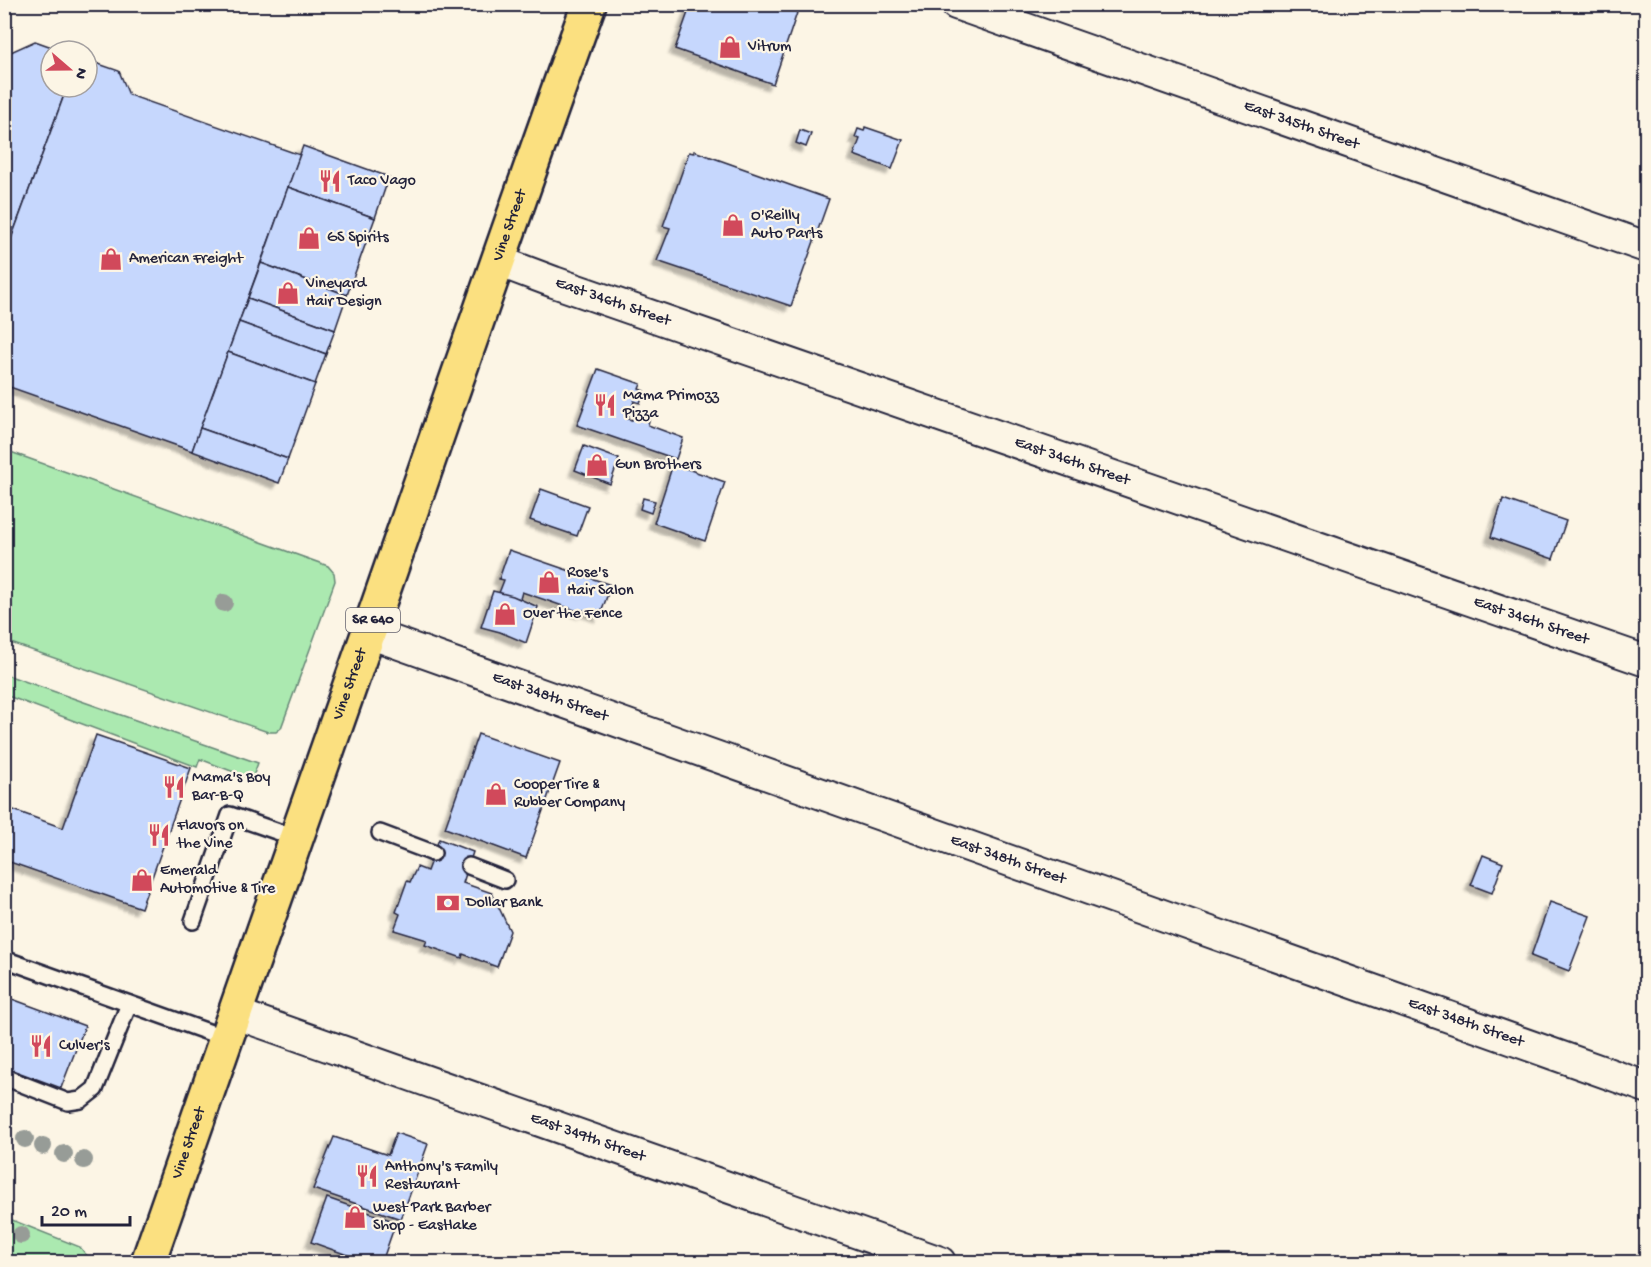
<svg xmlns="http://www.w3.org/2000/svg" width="1651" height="1267" viewBox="0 0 1651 1267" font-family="'Gochi Hand',sans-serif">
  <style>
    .green { fill: #abe9b0; stroke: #668676; stroke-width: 1.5 }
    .building { fill: #c6d7fd; stroke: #22223b; stroke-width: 1.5; filter: url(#shadow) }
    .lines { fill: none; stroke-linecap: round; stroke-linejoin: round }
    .service-casing { stroke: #22223b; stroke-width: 20 }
    .minor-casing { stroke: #22223b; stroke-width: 34 }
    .primary-casing { stroke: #22223b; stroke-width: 38 }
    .service { stroke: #fcf5e5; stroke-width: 15 }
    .minor { stroke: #fcf5e5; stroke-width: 30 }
    .primary { stroke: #fbe080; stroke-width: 33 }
    .tree { fill: #979c97 }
    .labels { text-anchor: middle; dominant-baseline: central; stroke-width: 4.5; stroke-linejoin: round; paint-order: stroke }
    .shield { fill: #fcf5e5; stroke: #63616e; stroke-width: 1.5 }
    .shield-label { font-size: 15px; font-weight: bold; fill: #22223b }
    .poi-label { font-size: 16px; fill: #22223b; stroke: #fcf5e5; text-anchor: start }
    .street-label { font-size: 16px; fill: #22223b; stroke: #fcf5e5 }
  </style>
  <defs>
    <filter id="shadow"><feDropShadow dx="-5.5" dy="5.5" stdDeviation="1.5" flood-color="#0004"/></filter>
  </defs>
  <rect width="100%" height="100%" fill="#fcf5e5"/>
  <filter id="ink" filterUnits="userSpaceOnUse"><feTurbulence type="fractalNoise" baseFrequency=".0167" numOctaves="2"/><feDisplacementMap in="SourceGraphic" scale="12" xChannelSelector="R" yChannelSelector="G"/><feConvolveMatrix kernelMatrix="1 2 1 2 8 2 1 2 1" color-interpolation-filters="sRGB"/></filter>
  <g filter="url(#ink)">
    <g class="green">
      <path d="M5,450L328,566L334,573L335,581L281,728L276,732H268L5,641Z"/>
      <path d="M4,674L258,763L252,779L200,759L197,767L5,695Z"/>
      <path d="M12,1220L80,1247L92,1262H5V1241Z"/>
    </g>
    <g class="building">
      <path d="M691,4H800L773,84L675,49Z"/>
      <path d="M35,41L63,51H51V87H67L4,258V49L11,52Z"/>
      <path d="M87,60L119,71L129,95L300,155L192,451L4,385V258L67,87H87Z"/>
      <path d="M865,127L903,140L892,169L854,155L860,139L855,137L858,129L864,131Z"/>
      <path d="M800,130L811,134L806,147L796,143Z"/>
      <path d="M303,146L389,177L375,218L288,187Z"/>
      <path d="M694,151L829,199L791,306L657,261L670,228L663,226L689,152L694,153Z"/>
      <path d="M288,187L375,218L347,295L261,263Z"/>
      <path d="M261,263L347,295L335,330L248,298Z"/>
      <path d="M248,298L335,330L326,354L239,322Z"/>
      <path d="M239,322L326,354L315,384L228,352Z"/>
      <path d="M228,352L315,384L288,459L200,428Z"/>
      <path d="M598,369L641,384L639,389L644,391L640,403L634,401L628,419L632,420L634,415L649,420L648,425L683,438L676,459L577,425Z"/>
      <path d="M200,428L288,459L279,483L192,451Z"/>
      <path d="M584,446L619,459L610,484L575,470Z"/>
      <path d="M673,464L725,482L705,541L654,523Z"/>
      <path d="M541,489L588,506L577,536L530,520Z"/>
      <path d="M643,498L655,501L651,513L640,509Z"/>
      <path d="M1503,499L1566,521L1553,559L1491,537Z"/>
      <path d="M509,550L611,585L600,616L583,610V613L522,592L520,599L499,593L504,580L499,579Z"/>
      <path d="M493,591L513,596L538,607L526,643L500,632L481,627Z"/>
      <path d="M478,734L560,763L526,858L445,828Z"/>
      <path d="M96,735L191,768L141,908L4,860V817L8,808L63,828Z"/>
      <path d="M439,839L473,852L463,883L492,893L510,931L497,967L463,954L462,958L425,945L427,940L394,930L400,914L396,912L407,881L410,882L417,867L427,871Z"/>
      <path d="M1483,855L1503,863L1492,893L1471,885Z"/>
      <path d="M1550,902L1590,916L1569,971L1531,956Z"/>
      <path d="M4,996L85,1026L61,1088L4,1067Z"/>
      <path d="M396,1133L428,1144L401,1219L313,1189L334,1137L388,1155Z"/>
      <path d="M327,1198L396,1222L382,1262H367L311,1242Z"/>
    </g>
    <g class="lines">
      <g class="service-casing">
        <g id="service">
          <path d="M380,833L433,853"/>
          <path d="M469,866L505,880"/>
          <path d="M193,921L230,815L296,838"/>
          <path d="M4,959L225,1038"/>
          <path d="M4,1077L68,1102L81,1100L95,1089L129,1004"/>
        </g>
      </g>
      <g class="minor-casing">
        <g id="minor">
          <path id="s1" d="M956,4L1646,247"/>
          <path id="s2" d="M498,261L554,282L1646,661"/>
          <path id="s3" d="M369,633L1646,1087"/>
          <path id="s4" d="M234,1013L940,1262"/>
        </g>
      </g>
      <g class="primary-casing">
        <g id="primary">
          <path id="s5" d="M148,1262C220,1054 294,845 367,637C441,426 513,214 589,4"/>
        </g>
      </g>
      <use href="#service" class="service"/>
      <use href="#minor" class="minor"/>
      <use href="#primary" class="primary"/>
    </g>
    <g class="tree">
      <circle cx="224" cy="603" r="9"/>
      <circle cx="25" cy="1139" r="9"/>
      <circle cx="43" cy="1146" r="9"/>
      <circle cx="64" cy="1154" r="9"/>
      <circle cx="84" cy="1160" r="9"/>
      <circle cx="21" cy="1235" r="9"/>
    </g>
  </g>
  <defs>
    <g id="shop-bare" transform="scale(1.8)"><path d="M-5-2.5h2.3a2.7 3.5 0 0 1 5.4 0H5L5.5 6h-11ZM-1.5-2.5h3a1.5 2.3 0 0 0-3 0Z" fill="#d1495b" stroke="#fcf5e5" stroke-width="2.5" paint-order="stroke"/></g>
    <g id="restaurant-bare" transform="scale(1.8)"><path d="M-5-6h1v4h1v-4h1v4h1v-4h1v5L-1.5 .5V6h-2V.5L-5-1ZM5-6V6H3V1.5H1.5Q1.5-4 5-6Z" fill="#d1495b" stroke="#fcf5e5" stroke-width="2.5" paint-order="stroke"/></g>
    <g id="bank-bare" transform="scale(1.8)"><path d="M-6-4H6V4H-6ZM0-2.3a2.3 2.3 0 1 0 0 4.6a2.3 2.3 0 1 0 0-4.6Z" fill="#d1495b" stroke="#fcf5e5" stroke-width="2.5" paint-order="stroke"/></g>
  </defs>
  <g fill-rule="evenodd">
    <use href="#shop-bare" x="730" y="47"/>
    <use href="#restaurant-bare" x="330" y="181"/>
    <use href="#shop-bare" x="733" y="225"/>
    <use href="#shop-bare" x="309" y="238"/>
    <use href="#shop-bare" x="111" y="259"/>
    <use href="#shop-bare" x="288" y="293"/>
    <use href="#restaurant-bare" x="605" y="405"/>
    <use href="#shop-bare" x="597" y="465"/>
    <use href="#shop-bare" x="549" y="582"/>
    <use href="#shop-bare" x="505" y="614"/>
    <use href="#restaurant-bare" x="174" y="787"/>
    <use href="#shop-bare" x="496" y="794"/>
    <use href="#restaurant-bare" x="159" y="835"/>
    <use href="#shop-bare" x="142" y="880"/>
    <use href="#bank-bare" x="448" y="903"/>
    <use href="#restaurant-bare" x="41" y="1046"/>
    <use href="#restaurant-bare" x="367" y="1176"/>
    <use href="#shop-bare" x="355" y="1217"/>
  </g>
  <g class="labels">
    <rect class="shield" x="346" y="608" width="54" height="24" rx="4.5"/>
    <g class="shield-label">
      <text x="373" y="620">SR 640</text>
    </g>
    <g class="poi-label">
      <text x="748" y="47">Vitrum</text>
      <text x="348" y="181">Taco Vago</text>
      <text x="751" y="216">O'Reilly<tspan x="751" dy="18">Auto Parts</tspan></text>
      <text x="327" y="238">GS Spirits</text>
      <text x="129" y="259">American Freight</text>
      <text x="306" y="284">Vineyard<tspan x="306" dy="18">Hair Design</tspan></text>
      <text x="623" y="396">Mama Primozz<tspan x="623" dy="18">Pizza</tspan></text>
      <text x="615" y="465">Gun Brothers</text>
      <text x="567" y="573">Rose's<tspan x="567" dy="18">Hair Salon</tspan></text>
      <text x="523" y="614">Over the Fence</text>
      <text x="192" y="778">Mama's Boy<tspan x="192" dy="18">Bar-B-Q</tspan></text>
      <text x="514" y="785">Cooper Tire &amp;<tspan x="514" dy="18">Rubber Company</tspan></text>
      <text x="177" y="826">Flavors on<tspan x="177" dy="18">the Vine</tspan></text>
      <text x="160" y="871">Emerald<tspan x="160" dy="18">Automotive &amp; Tire</tspan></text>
      <text x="466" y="903">Dollar Bank</text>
      <text x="59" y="1046">Culver's</text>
      <text x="385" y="1167">Anthony's Family<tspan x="385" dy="18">Restaurant</tspan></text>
      <text x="373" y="1208">West Park Barber<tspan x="373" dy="18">Shop - Eastlake</tspan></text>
    </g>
    <g class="street-label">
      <text stroke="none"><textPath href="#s1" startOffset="366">East 345th Street</textPath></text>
      <text stroke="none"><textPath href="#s5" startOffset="1098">Vine Street</textPath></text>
      <text stroke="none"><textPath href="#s2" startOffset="122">East 346th Street</textPath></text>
      <text stroke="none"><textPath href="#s2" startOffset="608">East 346th Street</textPath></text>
      <text stroke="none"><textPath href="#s2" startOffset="1094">East 346th Street</textPath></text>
      <text stroke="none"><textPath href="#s5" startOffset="612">Vine Street</textPath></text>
      <text stroke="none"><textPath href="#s3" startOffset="192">East 348th Street</textPath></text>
      <text stroke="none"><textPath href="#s3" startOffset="678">East 348th Street</textPath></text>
      <text stroke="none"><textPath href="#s3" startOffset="1164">East 348th Street</textPath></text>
      <text stroke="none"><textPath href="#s4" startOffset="375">East 349th Street</textPath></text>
      <text stroke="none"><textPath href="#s5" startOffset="126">Vine Street</textPath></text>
    </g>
  </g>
  <rect width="1651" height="1267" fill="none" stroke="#fcf5e5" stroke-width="24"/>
  <rect x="12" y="12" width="1627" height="1243" fill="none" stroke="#22223b" stroke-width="2" filter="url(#ink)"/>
  <g transform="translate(69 69) rotate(110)"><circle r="28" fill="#fcf5e5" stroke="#a5a1a1" stroke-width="1.5"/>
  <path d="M0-4.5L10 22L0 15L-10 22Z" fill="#d1495b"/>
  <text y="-9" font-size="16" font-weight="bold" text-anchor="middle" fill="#22223b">N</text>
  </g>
  <path d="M42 1216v9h88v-9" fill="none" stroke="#22223b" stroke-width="3"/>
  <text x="51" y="1216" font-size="18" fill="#22223b" stroke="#fcf5e5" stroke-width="4.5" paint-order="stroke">20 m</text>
</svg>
